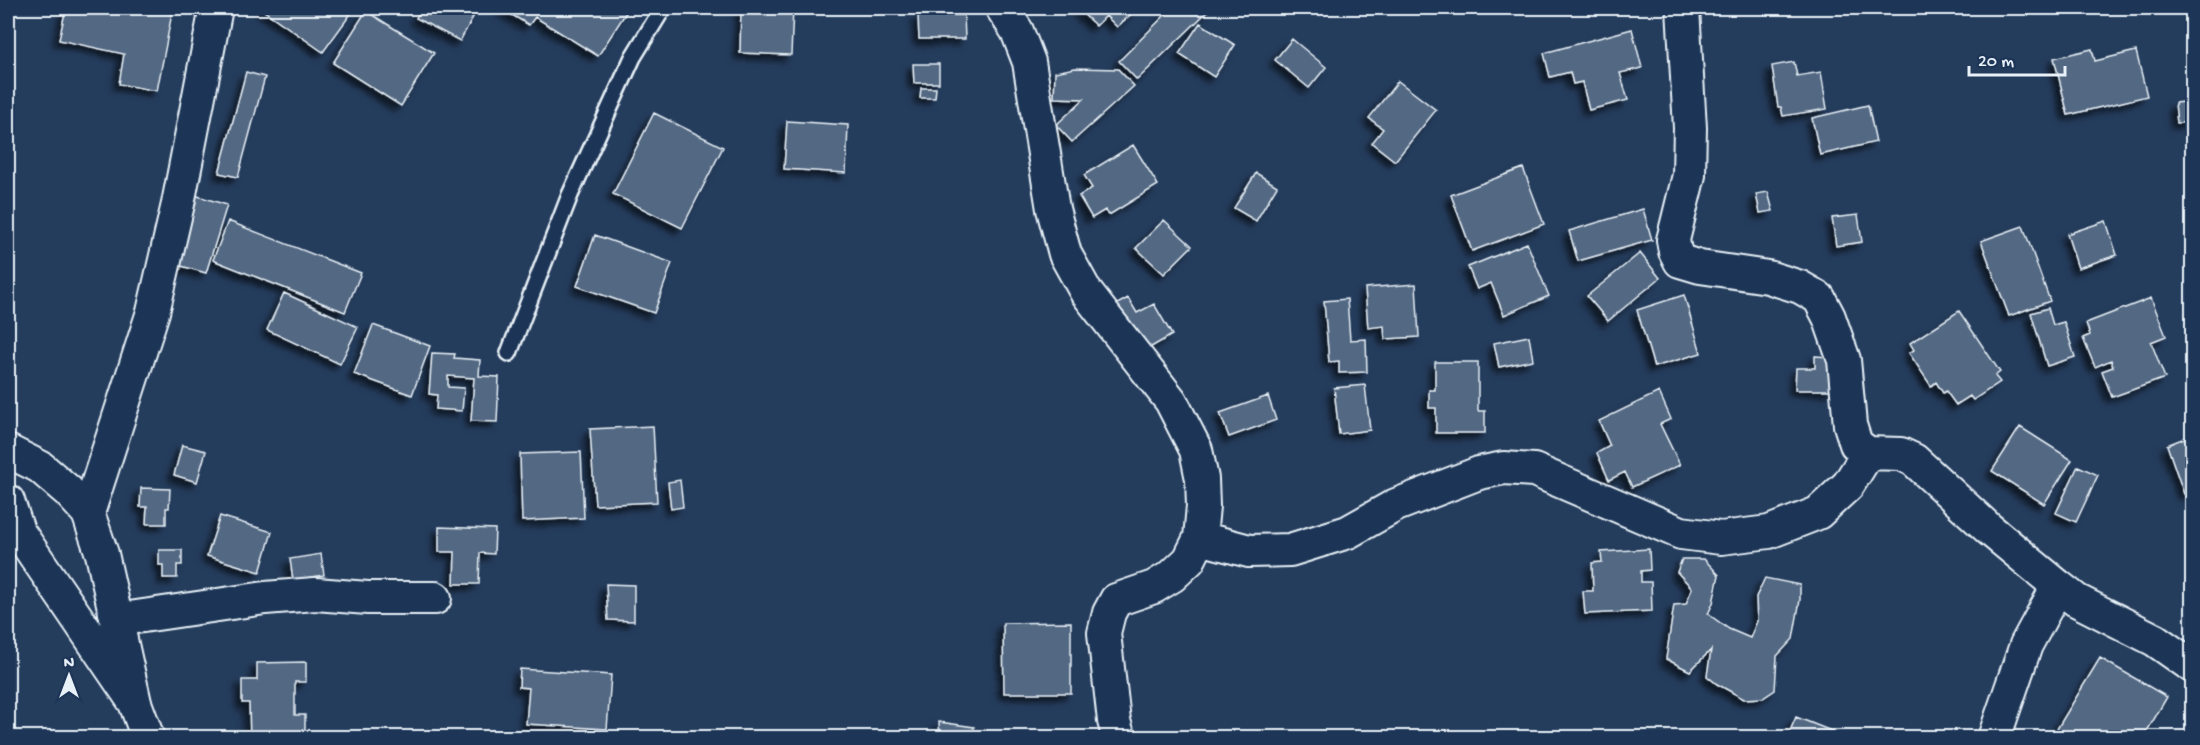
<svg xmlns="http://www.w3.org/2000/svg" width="2200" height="745" viewBox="0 0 2200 745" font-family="'Gochi Hand',sans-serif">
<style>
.building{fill:#536782;stroke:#e8f1f8;stroke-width:1.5;filter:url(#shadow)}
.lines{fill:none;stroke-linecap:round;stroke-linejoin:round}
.lane-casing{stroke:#e8f1f8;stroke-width:20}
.street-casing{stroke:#e8f1f8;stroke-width:36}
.lane{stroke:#1d3557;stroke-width:15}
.street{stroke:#1d3557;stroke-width:32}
</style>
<defs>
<filter id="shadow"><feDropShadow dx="-5.5" dy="5.5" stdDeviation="3" flood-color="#0009"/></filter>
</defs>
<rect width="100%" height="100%" fill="#253d5d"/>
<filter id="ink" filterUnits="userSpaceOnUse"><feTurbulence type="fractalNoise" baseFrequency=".0167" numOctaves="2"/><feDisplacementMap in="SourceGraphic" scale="12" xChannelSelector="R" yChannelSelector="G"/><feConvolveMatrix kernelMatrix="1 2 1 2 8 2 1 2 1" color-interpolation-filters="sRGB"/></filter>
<g filter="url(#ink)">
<path class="building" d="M 66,8 L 173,8 L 157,91 L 119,84 L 124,54 L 59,40 Z
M 260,8 L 355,8 L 323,52 Z
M 421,8 L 478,8 L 460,41 L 416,18 Z
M 500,8 L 629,8 L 598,56 L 535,17 L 529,25 Z
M 741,8 L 793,8 L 791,55 L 740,53 Z
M 1077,8 L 1138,8 L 1117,27 L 1106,16 L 1096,26 Z
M 1172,8 L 1211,8 L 1137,80 L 1119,61 Z
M 366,11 L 434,53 L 401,106 L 333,63 Z
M 918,15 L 964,15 L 965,39 L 919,39 Z
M 1200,23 L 1235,45 L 1214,77 L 1179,54 Z
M 1632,29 L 1642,68 L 1620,73 L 1628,100 L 1589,110 L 1582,82 L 1573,84 L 1570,72 L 1550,77 L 1544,53 Z
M 1292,39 L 1326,67 L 1309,88 L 1275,60 Z
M 2092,49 L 2095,61 L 2136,51 L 2147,96 L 2068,115 L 2054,58 Z
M 1794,62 L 1797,76 L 1821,72 L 1827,109 L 1783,116 L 1781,107 L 1778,107 L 1772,66 Z
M 913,64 L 939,64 L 939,83 L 914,83 Z
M 1075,68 L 1118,69 L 1134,86 L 1072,142 L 1056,125 L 1084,99 L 1054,98 L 1055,72 Z
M 246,72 L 265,77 L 238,177 L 219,173 Z
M 1398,81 L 1436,110 L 1395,161 L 1372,143 L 1383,129 L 1369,118 Z
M 921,88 L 936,88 L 935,98 L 920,98 Z
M 2192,101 L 2192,122 L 2177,123 L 2175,103 Z
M 1868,105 L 1876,142 L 1820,155 L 1812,118 Z
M 654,113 L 723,147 L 682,228 L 613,194 Z
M 787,121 L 848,125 L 846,173 L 784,169 Z
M 1133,145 L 1158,185 L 1109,215 L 1105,210 L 1092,218 L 1079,196 L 1092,188 L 1084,175 Z
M 1523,168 L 1544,224 L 1472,251 L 1451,195 Z
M 1256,173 L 1277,186 L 1256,221 L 1234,208 Z
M 1768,192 L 1773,211 L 1760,213 L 1756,194 Z
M 188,193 L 227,205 L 206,273 L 167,262 Z
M 1643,209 L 1652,240 L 1578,261 L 1569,231 Z
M 1858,215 L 1862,242 L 1836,246 L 1832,218 Z
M 1164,220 L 1192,246 L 1164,274 L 1136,248 Z
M 228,221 L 361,273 L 345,312 L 213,260 Z
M 2106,221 L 2117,255 L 2078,268 L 2067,234 Z
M 2023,226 L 2050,301 L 2009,316 L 1981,241 Z
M 595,235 L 672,263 L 654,313 L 577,286 Z
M 1527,243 L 1549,296 L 1504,315 L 1491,283 L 1477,289 L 1468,267 Z
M 1640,253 L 1660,278 L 1608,321 L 1587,296 Z
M 1416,284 L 1419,337 L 1385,339 L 1384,326 L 1368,328 L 1365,288 Z
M 284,293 L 358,327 L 340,364 L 267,330 Z
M 1684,295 L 1701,353 L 1654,367 L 1637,310 Z
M 1128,298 L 1137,313 L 1154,304 L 1172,335 L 1146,350 L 1112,307 Z
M 2151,298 L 2166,336 L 2151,342 L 2165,378 L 2112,397 L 2102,371 L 2113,367 L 2111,360 L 2095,367 L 2083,338 L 2090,335 L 2086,323 Z
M 1347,299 L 1350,340 L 1366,339 L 1367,372 L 1339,373 L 1339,361 L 1329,362 L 1324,301 Z
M 2048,308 L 2053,325 L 2064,322 L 2075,357 L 2047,366 L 2031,313 Z
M 1959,311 L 2000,372 L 1995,376 L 2000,382 L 1973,400 L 1970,396 L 1956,405 L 1946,391 L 1943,393 L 1936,382 L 1931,386 L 1909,353 L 1914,350 L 1910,343 Z
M 373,325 L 430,346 L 412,395 L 354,374 Z
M 1529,336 L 1533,360 L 1499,367 L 1494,343 Z
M 432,353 L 455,354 L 454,358 L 480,360 L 479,376 L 499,377 L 497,422 L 471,421 L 474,378 L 448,376 L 448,387 L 464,388 L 462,411 L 436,409 L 437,395 L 429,394 Z
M 1815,356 L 1830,357 L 1834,390 L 1795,390 L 1796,368 L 1815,368 Z
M 1435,362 L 1478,362 L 1478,411 L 1485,411 L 1485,433 L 1436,433 L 1436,408 L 1429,408 L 1429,390 L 1435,390 Z
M 1365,385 L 1370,430 L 1339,434 L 1334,388 Z
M 1659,392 L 1671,419 L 1660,424 L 1680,465 L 1632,487 L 1625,472 L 1609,480 L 1597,453 L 1610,446 L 1599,421 Z
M 1268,396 L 1276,420 L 1229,437 L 1220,413 Z
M 653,426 L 657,502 L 595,505 L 590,429 Z
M 2020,427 L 2072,460 L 2044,504 L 1992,471 Z
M 2192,435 L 2192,491 L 2184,494 L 2167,445 Z
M 182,445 L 206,451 L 197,482 L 174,475 Z
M 581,452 L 584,518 L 522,521 L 520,454 Z
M 2078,466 L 2098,475 L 2076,522 L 2056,513 Z
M 680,480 L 683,507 L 671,509 L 668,482 Z
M 141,488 L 170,489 L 169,508 L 166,508 L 166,524 L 146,524 L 147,507 L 140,507 Z
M 220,516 L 272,532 L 260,572 L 207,556 Z
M 439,527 L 495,529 L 494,554 L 480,553 L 479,584 L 454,584 L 455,552 L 439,552 Z
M 1649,549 L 1650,570 L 1641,571 L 1641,582 L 1651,582 L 1652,611 L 1585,614 L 1583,591 L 1593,591 L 1592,563 L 1602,562 L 1601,552 Z
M 159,550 L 182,550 L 182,565 L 177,565 L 177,578 L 163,578 L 163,565 L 159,565 Z
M 321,554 L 324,575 L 293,580 L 290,559 Z
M 1682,559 L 1704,559 L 1719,575 L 1713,603 L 1708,614 L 1729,629 L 1750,638 L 1757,621 L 1756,597 L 1765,578 L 1800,585 L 1800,600 L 1793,639 L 1777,656 L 1775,690 L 1763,698 L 1744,699 L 1717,684 L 1707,676 L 1711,650 L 1690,671 L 1666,659 L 1674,605 L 1686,604 L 1692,588 L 1677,572 Z
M 606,584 L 634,585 L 634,621 L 608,620 Z
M 1071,622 L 1071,693 L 1004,693 L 1003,623 Z
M 2100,658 L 2167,697 L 2143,738 L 2072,738 L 2057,729 Z
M 306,662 L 306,682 L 295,682 L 295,715 L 305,715 L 305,738 L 250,738 L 249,703 L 242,703 L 242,680 L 257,680 L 257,663 Z
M 520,669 L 611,675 L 607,729 L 526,724 L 529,688 L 519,687 Z
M 1796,717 L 1849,738 L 1787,738 Z
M 939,722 L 974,727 L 973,738 L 940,738 Z"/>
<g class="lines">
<defs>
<path id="lane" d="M 509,353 L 570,195 L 633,57 L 663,8"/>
<path id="street" d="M 1002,8 L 1017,31 L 1029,62 L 1053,209 L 1065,254 L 1086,292 L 1171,401 L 1196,450 L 1202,479 L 1203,506 L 1200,538 L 1189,560 L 1172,576 L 1154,587 L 1116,600 L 1109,613 L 1104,633 L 1114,721 L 1119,738
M 1683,8 L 1690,128 L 1689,175 L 1673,240 L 1675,251 L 1680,261 L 1700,267 L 1768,277 L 1800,287 L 1819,298 L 1829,317 L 1844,360 L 1850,425 L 1856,444 L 1868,453 L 1901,454 L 1914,460 L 1989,529 L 2058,586 L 2076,600 L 2155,640 L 2192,666
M 8,451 L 40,467 L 68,491 L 88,513 L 102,554 L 135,703
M 8,501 L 18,531 L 135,703 L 148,738
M 88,513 L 153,312 L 178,204 L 216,8
M 1200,538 L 1249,551 L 1290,550 L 1348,532 L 1396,505 L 1479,473 L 1504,468 L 1534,470 L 1681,533 L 1721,538 L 1769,532 L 1818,513 L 1848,485 L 1868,453
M 116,620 L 265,598 L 315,594 L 368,598 L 435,598
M 1994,738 L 2026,645 L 2058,586"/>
</defs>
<use href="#lane" class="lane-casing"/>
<use href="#street" class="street-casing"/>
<use href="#lane" class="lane"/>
<use href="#street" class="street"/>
</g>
</g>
<rect width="2200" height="745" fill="none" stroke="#1d3557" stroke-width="30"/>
<rect x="15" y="15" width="2170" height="715" fill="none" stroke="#e8f1f8" stroke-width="2" filter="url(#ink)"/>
<g transform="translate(69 676)" stroke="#1d3557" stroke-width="4.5" paint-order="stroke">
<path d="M0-4.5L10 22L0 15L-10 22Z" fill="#e8f1f8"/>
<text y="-9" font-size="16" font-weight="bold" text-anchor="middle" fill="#e8f1f8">N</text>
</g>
<path d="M1969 66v9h96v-9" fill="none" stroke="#e8f1f8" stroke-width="3"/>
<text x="1978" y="66" font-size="18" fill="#e8f1f8" stroke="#1d3557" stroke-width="4.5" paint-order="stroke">20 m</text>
</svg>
